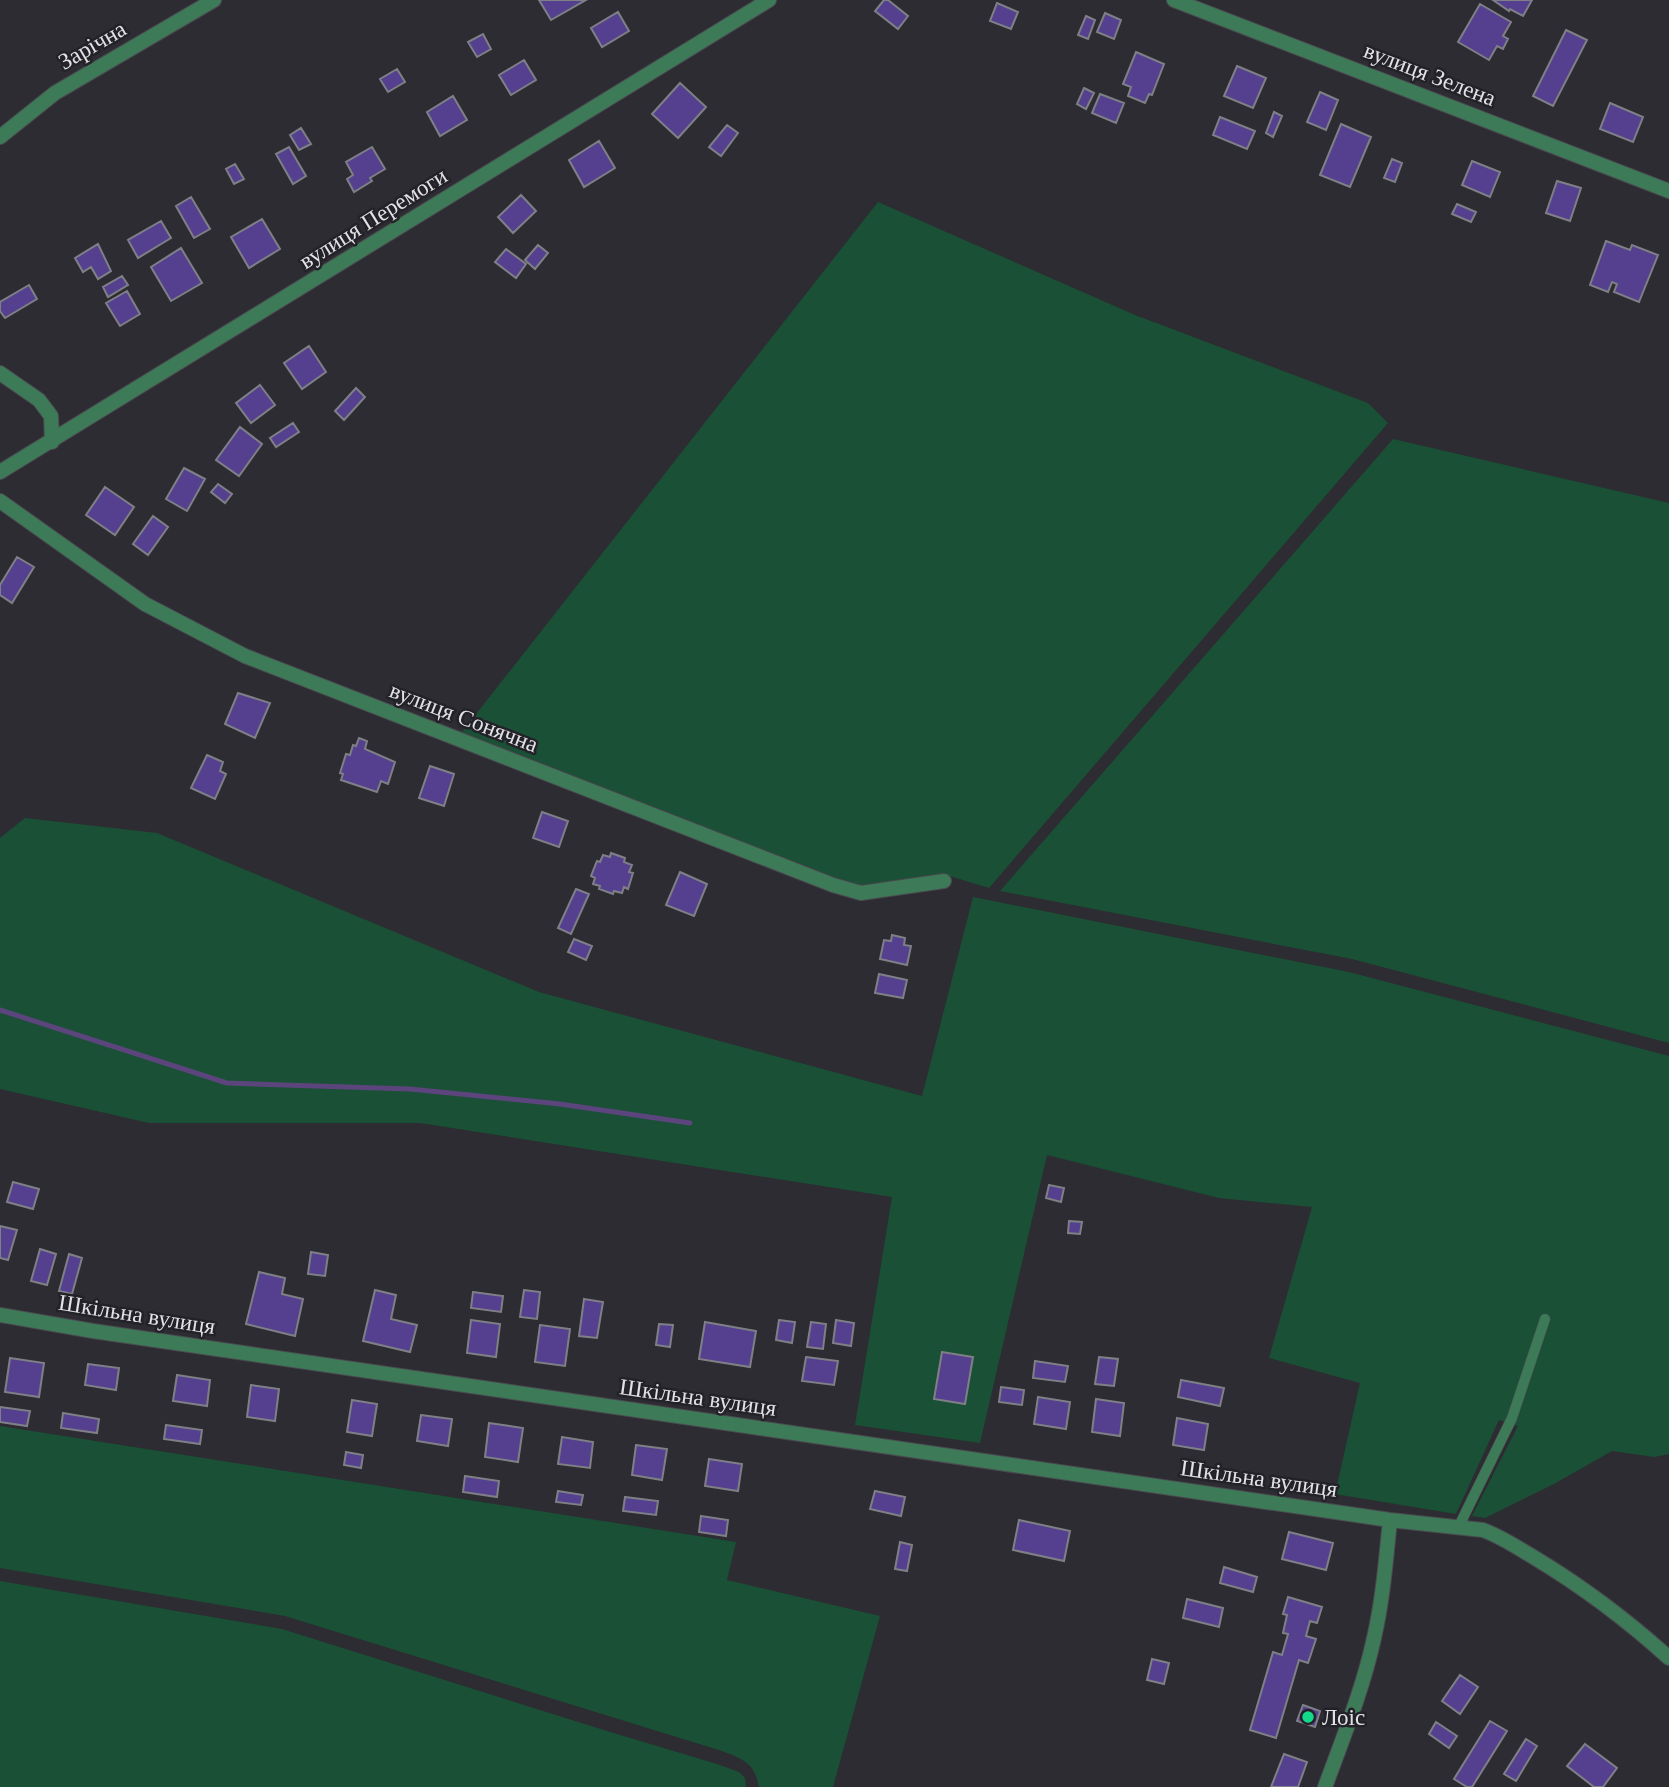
<svg xmlns="http://www.w3.org/2000/svg" width="1669" height="1787" viewBox="0 0 1669 1787" font-family="Georgia,serif">
<style>
.green{fill:#1a5035}
.lines{fill:none;stroke-linecap:round;stroke-linejoin:round}
.stream{stroke:#5c457d;stroke-width:5}
.building{fill:#54408e;stroke:#7f7f86;stroke-width:2}
.lane-casing{stroke:#4a494f;stroke-width:11}
.street-casing{stroke:#4a494f;stroke-width:16}
.lane{stroke:#3d7a58;stroke-width:10}
.street{stroke:#3d7a58;stroke-width:14}
.poi-dot{fill:#13d98a;stroke:#232228;stroke-width:2.5}
.labels{text-anchor:middle;stroke-width:5;stroke-linejoin:round;paint-order:stroke}
.street-label{font-size:23px;fill:#e2e1e5;stroke:#232228}
.poi-label{font-size:23px;fill:#e2e1e5;stroke:#232228;text-anchor:start}
</style>
<rect width="100%" height="100%" fill="#2d2c32"/>
<path class="green" d="M 878,202 L 1135,315 L 1368,403 L 1388,423 L 989,888 L 943,874 L 861,885 L 836,878 L 462,732 Z
M 1393,439 L 1669,503 L 1669,1043 L 1352,959 L 1000,891 Z
M 25,818 L 157,833 L 539,992 L 922,1096 L 973,897 L 1349,972 L 1669,1056 L 1669,1454 L 1654,1457 L 1612,1451 L 1554,1484 L 1485,1518 L 1472,1516 L 1518,1426 L 1499,1420 L 1456,1514 L 1335,1494 L 1360,1383 L 1269,1358 L 1312,1207 L 1219,1198 L 1047,1155 L 980,1443 L 855,1425 L 892,1197 L 420,1123 L 149,1123 L 0,1089 L 0,838 Z
M 0,1426 L 736,1542 L 727,1580 L 880,1616 L 833,1787 L 759,1787 C 754,1762 744,1760 722,1751 L 285,1616 L 0,1568 Z
M 0,1581 L 282,1629 L 607,1731 L 717,1764 L 739,1772 L 745,1778 L 746,1787 L 0,1787 Z"/>
<g class="lines">
<path class="stream" d="M 0,1010 L 227,1083 L 410,1089 L 560,1104 L 690,1123"/>
</g>
<path class="building" d="M 539,0 L 586,0 L 551,20 Z
M 884,0 L 888,0 L 908,16 L 898,29 L 875,11 Z
M 1493,0 L 1532,0 L 1523,16 L 1510,9 L 1509,11 Z
M 997,3 L 1018,12 L 1011,29 L 990,21 Z
M 1480,4 L 1511,22 L 1503,36 L 1508,39 L 1503,49 L 1497,46 L 1489,60 L 1458,42 Z
M 618,12 L 629,31 L 602,47 L 591,28 Z
M 1105,13 L 1121,20 L 1114,39 L 1097,32 Z
M 1086,16 L 1095,20 L 1088,39 L 1078,35 Z
M 1566,30 L 1587,40 L 1553,106 L 1533,96 Z
M 483,34 L 491,49 L 477,57 L 468,42 Z
M 1136,52 L 1164,64 L 1152,95 L 1149,94 L 1145,103 L 1128,96 L 1131,87 L 1123,84 Z
M 524,60 L 536,80 L 511,95 L 499,75 Z
M 1237,66 L 1266,78 L 1253,108 L 1224,96 Z
M 397,69 L 405,82 L 388,92 L 380,79 Z
M 680,83 L 706,107 L 678,138 L 652,114 Z
M 1084,88 L 1094,93 L 1086,109 L 1077,104 Z
M 1320,92 L 1338,100 L 1326,130 L 1307,122 Z
M 1100,94 L 1124,103 L 1116,123 L 1092,113 Z
M 453,96 L 467,120 L 440,136 L 427,112 Z
M 1610,103 L 1643,117 L 1633,142 L 1600,129 Z
M 1274,112 L 1282,116 L 1273,137 L 1266,133 Z
M 1220,117 L 1255,131 L 1247,149 L 1213,135 Z
M 1341,124 L 1371,137 L 1350,187 L 1320,175 Z
M 727,125 L 738,133 L 721,156 L 709,147 Z
M 301,128 L 311,144 L 299,150 L 290,135 Z
M 599,141 L 615,168 L 584,187 L 569,160 Z
M 289,147 L 306,176 L 293,184 L 276,154 Z
M 372,147 L 385,169 L 370,178 L 372,181 L 354,192 L 347,179 L 353,175 L 346,162 Z
M 1392,159 L 1402,163 L 1395,182 L 1384,178 Z
M 1472,161 L 1500,172 L 1490,197 L 1462,185 Z
M 235,164 L 244,179 L 234,184 L 226,169 Z
M 1557,181 L 1581,188 L 1570,221 L 1546,213 Z
M 521,195 L 536,211 L 513,233 L 498,217 Z
M 191,197 L 210,229 L 194,238 L 176,206 Z
M 1457,204 L 1476,212 L 1471,222 L 1452,214 Z
M 262,219 L 280,249 L 249,268 L 231,237 Z
M 161,221 L 171,238 L 138,258 L 128,240 Z
M 1606,241 L 1630,250 L 1632,245 L 1658,255 L 1639,302 L 1614,292 L 1617,284 L 1612,282 L 1608,292 L 1590,285 Z
M 98,244 L 111,271 L 98,279 L 91,267 L 83,272 L 75,258 Z
M 538,245 L 548,253 L 535,269 L 525,260 Z
M 181,248 L 202,283 L 171,301 L 151,267 Z
M 506,249 L 526,264 L 516,278 L 495,262 Z
M 122,276 L 128,285 L 108,297 L 103,287 Z
M 29,285 L 37,299 L 5,318 L 0,311 L 0,302 Z
M 127,291 L 140,314 L 120,326 L 106,303 Z
M 309,346 L 326,372 L 302,389 L 284,363 Z
M 260,385 L 275,405 L 251,423 L 236,403 Z
M 356,388 L 365,397 L 344,420 L 335,411 Z
M 293,423 L 299,432 L 276,447 L 270,438 Z
M 240,427 L 262,444 L 239,476 L 216,460 Z
M 184,468 L 205,479 L 187,511 L 166,499 Z
M 218,484 L 232,494 L 225,503 L 211,492 Z
M 105,487 L 134,507 L 115,535 L 86,515 Z
M 153,516 L 168,527 L 148,555 L 133,544 Z
M 17,557 L 34,567 L 12,603 L 0,595 L 0,585 Z
M 238,693 L 270,703 L 255,738 L 225,724 Z
M 359,738 L 367,741 L 365,749 L 395,762 L 388,784 L 381,781 L 377,792 L 341,780 L 343,774 L 340,773 L 346,754 L 350,755 L 353,745 L 356,746 Z
M 207,755 L 223,762 L 220,771 L 226,774 L 215,799 L 191,788 Z
M 430,766 L 454,774 L 444,806 L 419,798 Z
M 542,812 L 568,821 L 559,847 L 533,838 Z
M 611,853 L 625,858 L 624,862 L 632,865 L 629,872 L 633,873 L 628,889 L 624,887 L 622,893 L 614,891 L 613,894 L 599,889 L 600,886 L 593,884 L 595,878 L 591,876 L 597,861 L 600,862 L 603,855 L 610,857 Z
M 680,872 L 707,884 L 694,916 L 666,905 Z
M 576,889 L 589,894 L 571,934 L 558,928 Z
M 892,935 L 905,938 L 904,945 L 911,946 L 907,965 L 880,959 L 884,940 L 891,941 Z
M 574,939 L 592,946 L 586,960 L 568,952 Z
M 879,974 L 907,980 L 903,998 L 875,993 Z
M 13,1182 L 39,1189 L 33,1209 L 7,1202 Z
M 1049,1185 L 1064,1188 L 1061,1202 L 1046,1198 Z
M 1069,1221 L 1082,1222 L 1080,1234 L 1068,1233 Z
M 0,1226 L 17,1230 L 8,1260 L 0,1258 Z
M 40,1249 L 56,1254 L 47,1285 L 31,1281 Z
M 311,1252 L 328,1255 L 325,1276 L 308,1274 Z
M 69,1254 L 82,1258 L 72,1294 L 59,1291 Z
M 259,1272 L 285,1278 L 282,1294 L 303,1299 L 295,1336 L 246,1324 Z
M 375,1290 L 396,1295 L 391,1319 L 417,1325 L 410,1352 L 363,1341 Z
M 524,1290 L 540,1292 L 537,1319 L 520,1317 Z
M 473,1292 L 503,1296 L 501,1312 L 471,1308 Z
M 584,1299 L 603,1302 L 597,1338 L 579,1336 Z
M 471,1320 L 500,1324 L 496,1357 L 467,1353 Z
M 779,1320 L 795,1322 L 792,1343 L 776,1340 Z
M 836,1320 L 854,1323 L 851,1346 L 833,1343 Z
M 705,1322 L 756,1331 L 750,1367 L 699,1359 Z
M 811,1322 L 826,1324 L 823,1349 L 807,1347 Z
M 659,1324 L 673,1325 L 670,1347 L 656,1345 Z
M 540,1325 L 570,1329 L 565,1366 L 535,1362 Z
M 942,1352 L 973,1357 L 965,1404 L 934,1399 Z
M 806,1357 L 838,1361 L 834,1385 L 802,1381 Z
M 1099,1357 L 1118,1359 L 1114,1386 L 1095,1384 Z
M 10,1358 L 44,1363 L 39,1397 L 5,1392 Z
M 1035,1361 L 1068,1366 L 1065,1382 L 1033,1378 Z
M 88,1364 L 119,1368 L 116,1390 L 85,1385 Z
M 177,1375 L 210,1380 L 207,1406 L 173,1401 Z
M 1181,1380 L 1224,1388 L 1220,1406 L 1178,1397 Z
M 251,1385 L 279,1389 L 275,1421 L 247,1417 Z
M 1001,1387 L 1024,1390 L 1022,1405 L 999,1402 Z
M 1038,1397 L 1070,1402 L 1066,1429 L 1034,1424 Z
M 1096,1399 L 1124,1403 L 1120,1436 L 1092,1432 Z
M 352,1400 L 377,1404 L 372,1436 L 347,1432 Z
M 0,1407 L 30,1411 L 27,1426 L 0,1422 Z
M 63,1413 L 99,1419 L 97,1433 L 61,1428 Z
M 421,1415 L 452,1419 L 448,1446 L 417,1441 Z
M 1177,1418 L 1208,1424 L 1204,1450 L 1173,1445 Z
M 489,1423 L 523,1428 L 518,1462 L 485,1457 Z
M 166,1425 L 202,1430 L 200,1444 L 164,1439 Z
M 562,1437 L 593,1442 L 590,1468 L 558,1464 Z
M 636,1445 L 667,1449 L 662,1480 L 632,1475 Z
M 346,1452 L 363,1455 L 361,1468 L 344,1465 Z
M 709,1459 L 742,1464 L 738,1491 L 705,1486 Z
M 465,1476 L 499,1481 L 497,1497 L 463,1492 Z
M 558,1491 L 583,1495 L 581,1505 L 556,1502 Z
M 875,1491 L 905,1497 L 901,1516 L 870,1509 Z
M 625,1497 L 658,1501 L 656,1515 L 623,1511 Z
M 701,1516 L 728,1520 L 726,1536 L 699,1532 Z
M 1019,1520 L 1070,1531 L 1064,1561 L 1013,1550 Z
M 1289,1532 L 1333,1543 L 1326,1570 L 1282,1559 Z
M 900,1542 L 912,1545 L 907,1571 L 895,1569 Z
M 1224,1567 L 1257,1577 L 1253,1592 L 1220,1583 Z
M 1288,1597 L 1322,1607 L 1317,1623 L 1310,1621 L 1306,1636 L 1316,1639 L 1308,1663 L 1299,1660 L 1276,1738 L 1250,1730 L 1273,1652 L 1282,1655 L 1288,1634 L 1283,1633 L 1287,1615 L 1283,1614 Z
M 1187,1599 L 1223,1608 L 1219,1627 L 1183,1618 Z
M 1152,1659 L 1169,1663 L 1164,1684 L 1147,1680 Z
M 1460,1675 L 1478,1687 L 1460,1714 L 1442,1701 Z
M 1303,1705 L 1320,1711 L 1315,1727 L 1297,1721 Z
M 1490,1721 L 1507,1731 L 1472,1787 L 1467,1787 L 1454,1779 Z
M 1436,1722 L 1457,1736 L 1449,1748 L 1429,1734 Z
M 1526,1739 L 1537,1746 L 1516,1781 L 1504,1774 Z
M 1585,1744 L 1617,1768 L 1603,1787 L 1594,1787 L 1567,1766 Z
M 1284,1754 L 1307,1762 L 1298,1787 L 1271,1787 Z"/>
<g class="lines">
<defs>
<path id="lane" d="M 1458,1528 L 1512,1418 L 1545,1319"/>
<path id="street" d="M 1174,0 L 1669,191
M 0,137 L 55,93 L 214,0
M 0,373 L 39,400 L 51,416 L 52,442
M 0,472 L 769,0
M 0,501 L 145,604 L 245,656 L 833,885 L 861,893 L 944,881
M 0,1315 L 93,1331 L 1390,1520 L 1483,1530 C 1502,1537 1518,1548 1535,1558 C 1583,1587 1627,1620 1669,1658
M 1325,1787 C 1343,1738 1363,1689 1374,1638 C 1383,1599 1386,1559 1390,1520"/>
</defs>
<use href="#lane" class="lane-casing"/>
<use href="#street" class="street-casing"/>
<use href="#lane" class="lane"/>
<use href="#street" class="street"/>
</g>
<circle class="poi-dot" cx="1308" cy="1717" r="7"/>
<g class="labels">
<g class="street-label">
<text transform="translate(92 45) rotate(-30)" y="8">Зарічна</text>
<text transform="translate(1430 74) rotate(21)" y="8">вулиця Зелена</text>
<text transform="translate(373 218) rotate(-32)" y="8">вулиця Перемоги</text>
<text transform="translate(464 717) rotate(21)" y="8">вулиця Сонячна</text>
<text transform="translate(137 1314) rotate(9)" y="8">Шкільна вулиця</text>
<text transform="translate(698 1397) rotate(8)" y="8">Шкільна вулиця</text>
<text transform="translate(1259 1478) rotate(8)" y="8">Шкільна вулиця</text>
</g>
<g class="poi-label">
<text x="1322" y="1725">Лоіс</text>
</g>
</g>
</svg>
